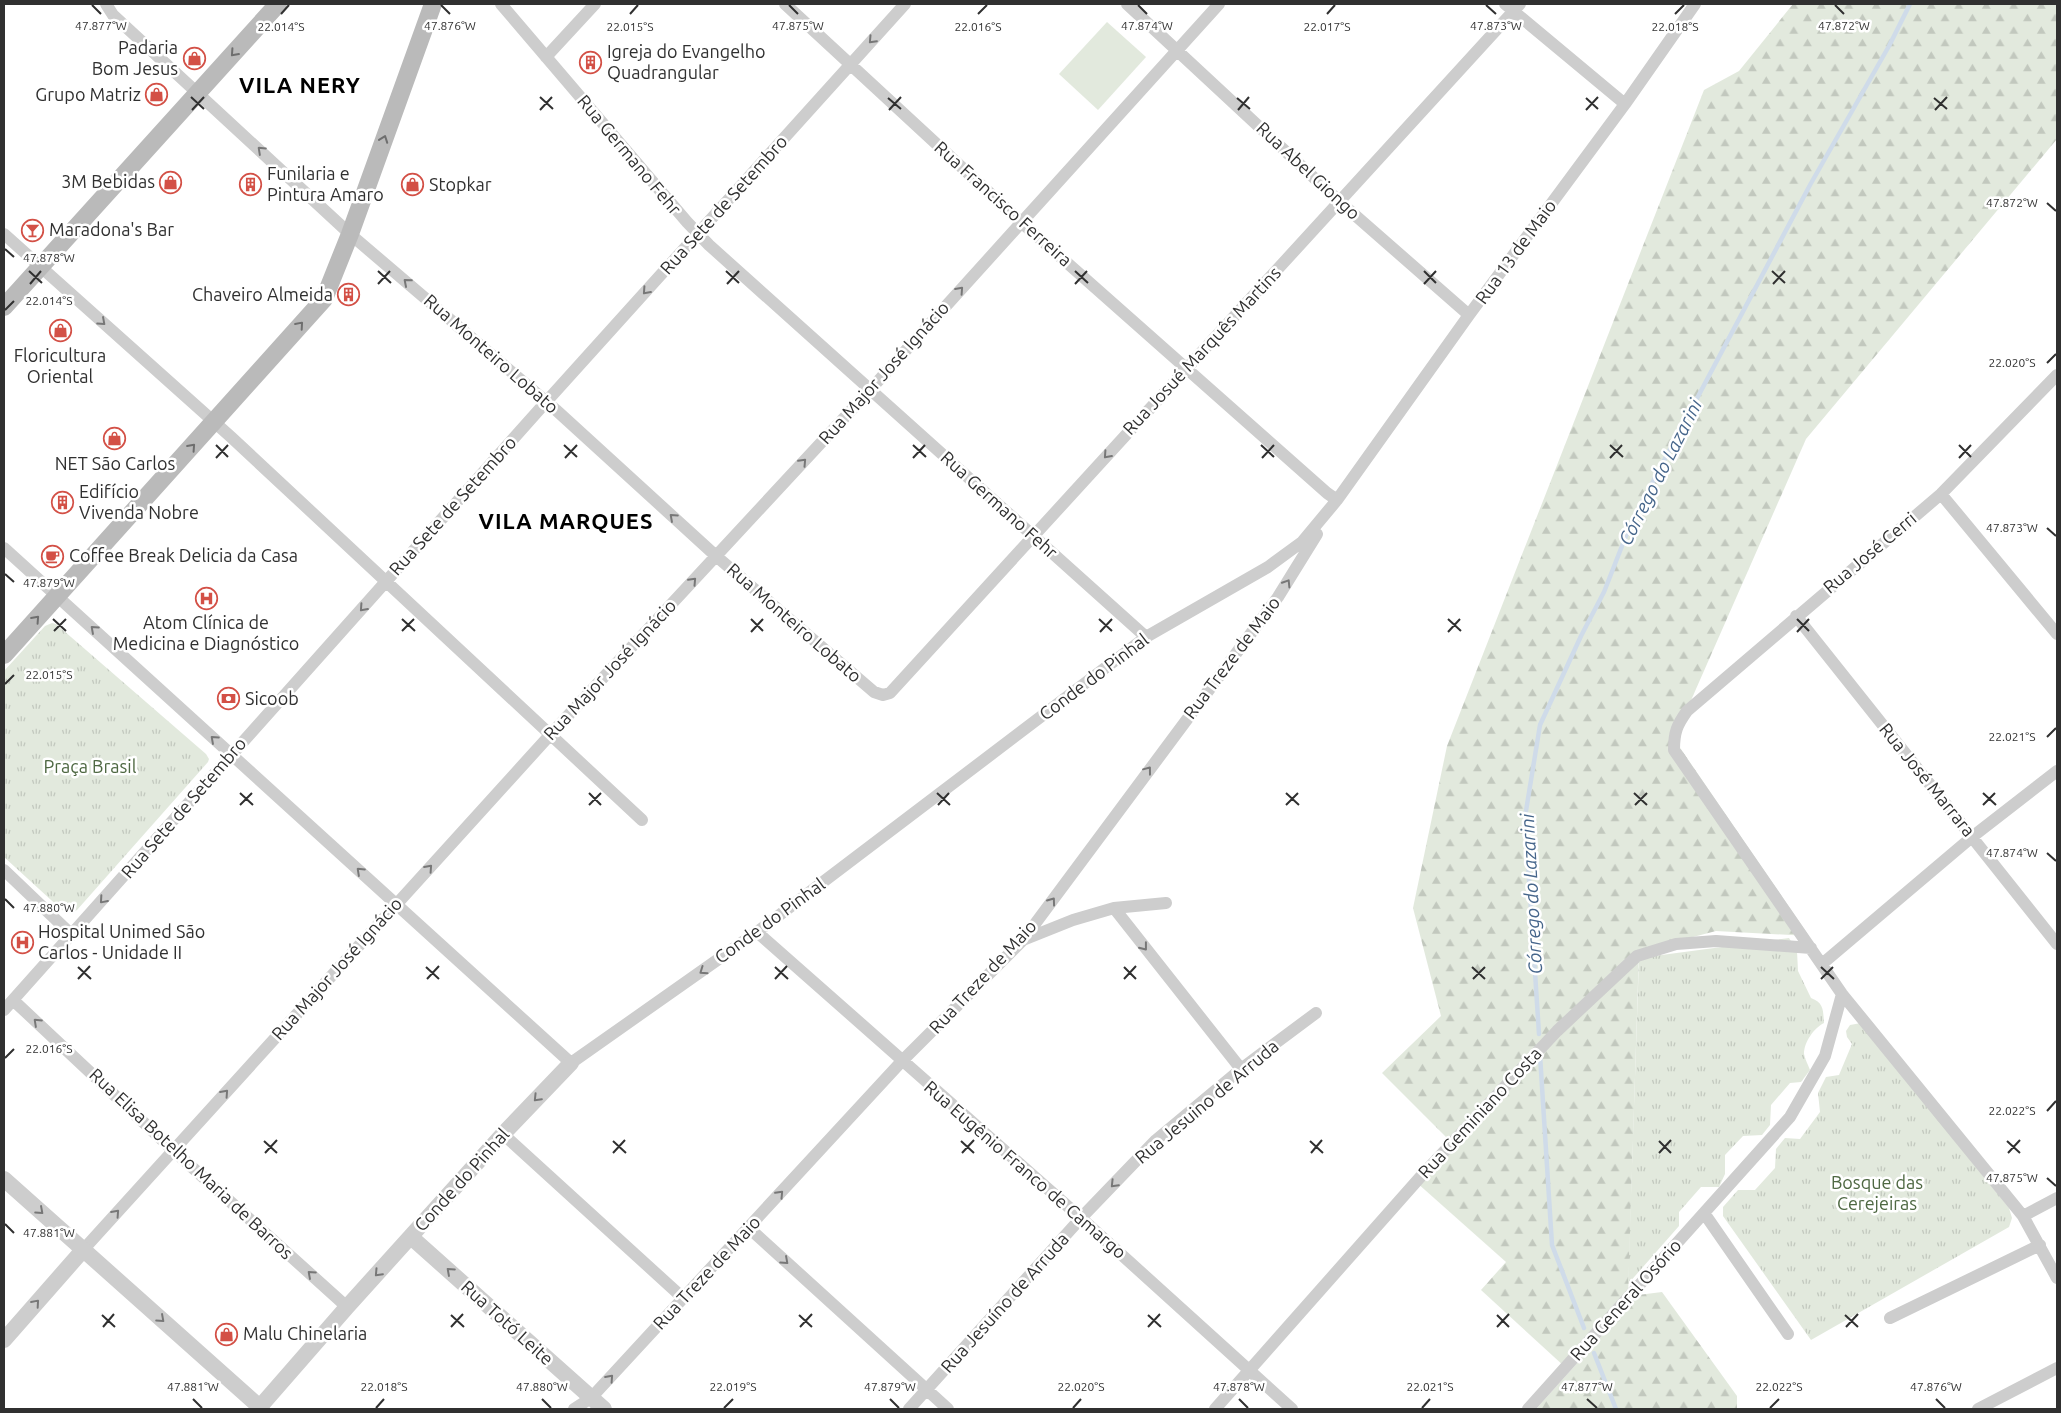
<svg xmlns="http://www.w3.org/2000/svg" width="2061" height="1413" viewBox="0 0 2061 1413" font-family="Ubuntu,sans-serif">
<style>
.forest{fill:url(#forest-firs)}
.park{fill:url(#park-tufts)}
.pitch{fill:#e2e9dd}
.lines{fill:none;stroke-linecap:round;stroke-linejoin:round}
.stream{stroke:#cfdbe9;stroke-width:4.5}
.minor{stroke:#cdcdcd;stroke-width:12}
.tertiary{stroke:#cdcdcd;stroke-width:16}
.secondary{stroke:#bababa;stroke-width:18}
.oneway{stroke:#777}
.oneway2{stroke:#6e6e6e}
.ticks{fill:none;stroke:#303030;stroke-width:2}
.labels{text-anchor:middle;stroke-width:5;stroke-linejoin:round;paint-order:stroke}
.poi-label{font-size:18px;fill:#303030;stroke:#fff;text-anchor:start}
.street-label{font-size:18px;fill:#303030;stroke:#fff}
.park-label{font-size:18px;fill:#4e6842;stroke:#fff}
.water-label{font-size:19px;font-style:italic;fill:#46668b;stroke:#fff}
.district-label{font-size:22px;font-weight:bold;letter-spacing:1px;fill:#000;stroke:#fff}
.ticks-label{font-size:12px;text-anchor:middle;fill:#303030;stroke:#fff;stroke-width:5;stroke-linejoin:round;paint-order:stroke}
</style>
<defs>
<pattern id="forest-firs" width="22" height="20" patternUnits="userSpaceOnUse" patternTransform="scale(1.25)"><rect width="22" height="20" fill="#e2e9dd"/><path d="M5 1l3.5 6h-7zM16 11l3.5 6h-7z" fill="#c2c8be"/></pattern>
<pattern id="park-tufts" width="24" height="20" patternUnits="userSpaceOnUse" patternTransform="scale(1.25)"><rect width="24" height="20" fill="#e2e9dd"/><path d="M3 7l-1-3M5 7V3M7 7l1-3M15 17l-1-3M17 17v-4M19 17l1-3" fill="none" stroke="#c2c8be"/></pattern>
</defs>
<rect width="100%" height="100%" fill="#fff"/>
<path class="forest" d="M 1793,4 L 2057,4 L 2057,139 L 1806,439 L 1674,739 L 1809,936 L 1716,931 L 1639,951 L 1628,1298 L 1565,1367 L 1481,1290 L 1506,1262 L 1416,1182 L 1452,1143 L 1382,1073 L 1441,1016 L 1413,908 L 1447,746 L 1704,90 L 1739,71 Z
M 1662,1292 L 1737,1396 L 1737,1409 L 1536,1409 L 1638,1295 Z"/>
<path class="park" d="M 52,623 L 56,624 L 206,754 L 209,759 L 208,762 L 77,910 L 71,913 L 62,910 L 4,857 L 4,671 L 45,626 Z
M 1789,938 L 1797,951 L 1798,971 L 1811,998 C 1824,1003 1823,1010 1824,1023 C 1814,1028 1804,1042 1804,1054 C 1805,1059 1808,1065 1810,1070 L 1801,1082 L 1790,1083 L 1771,1105 L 1770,1125 L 1762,1135 L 1743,1136 L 1725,1155 L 1725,1174 L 1719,1187 L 1701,1187 L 1679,1212 L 1679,1226 L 1628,1284 L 1639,958 Z
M 1861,1023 L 2009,1208 L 2012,1218 L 2009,1227 L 1811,1340 L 1723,1216 L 1723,1207 L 1738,1190 L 1755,1190 L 1775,1168 L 1776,1149 L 1785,1138 L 1800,1139 L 1820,1112 L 1818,1093 L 1826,1077 L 1839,1075 L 1852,1044 L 1847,1037 L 1846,1031 L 1850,1025 Z"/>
<path class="pitch" d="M 1107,22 L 1146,57 L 1098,110 L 1059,74 Z"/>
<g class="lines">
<path class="stream" d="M 1539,1034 L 1525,817 L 1540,725 L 1581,636 L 1604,592 L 1631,523 L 1810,185 L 1889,46 L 1910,4
M 1540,1055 L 1552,1245 L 1584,1328
M 1594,1353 L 1616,1409"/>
<path class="minor" d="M 106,4 L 113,15 L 350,234 L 556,410 L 716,556 L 874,692 L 883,695 L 890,693 L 1520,4
M 501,4 L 687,222 L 709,245 L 1146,637
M 785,4 L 1021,222 L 1327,493 L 1337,500
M 1127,4 L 1340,202 L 1469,315
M 1505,4 L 1625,104
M 546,57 L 595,4
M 4,234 L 231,437 L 642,820
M 2057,375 L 1941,494 L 1687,711 C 1677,725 1674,732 1674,750 L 1842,994 L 2023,1216 L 2057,1278
M 1941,494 L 2057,634
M 4,548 L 571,1063 L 757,932 L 1146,637 L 1268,567 L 1302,542 L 1337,500 L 1469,315 L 1625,104 L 1695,4
M 1796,616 L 2057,944
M 4,870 L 72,935
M 1114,908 L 1241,1069
M 757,932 L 1081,1218 L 1292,1409
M 1023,940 L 1073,920 L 1114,908 L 1166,903
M 1822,964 L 1972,837 L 2057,771
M 13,1000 L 173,1150 L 347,1307
M 4,1010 L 546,402 L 905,4
M 503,1134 L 683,1298
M 1704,1213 L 1788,1334
M 2023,1216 L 2057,1198
M 749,1228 L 948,1409
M 83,1250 L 550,735 L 870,390 L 1219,4
M 1890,1318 L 2040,1245
M 574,1409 L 591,1398 L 902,1061 L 1023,940 L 1278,597 L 1317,534
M 909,1409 L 1081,1218 L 1156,1140 L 1241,1069 L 1316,1013
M 1215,1409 L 1423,1174 L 1557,1031 L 1637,956 L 1676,944 L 1716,941 L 1811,948
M 1528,1409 L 1790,1117 L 1825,1056 L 1842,994
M 1978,1409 L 2057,1368"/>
<path class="tertiary" d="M 4,1179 L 262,1409
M 411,1237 L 604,1409
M 4,1340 L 83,1250
M 258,1409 L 347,1307 L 503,1134 L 571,1063"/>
<path class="secondary" d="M 4,307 L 278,4
M 4,655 L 324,299 L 350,234 L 433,4"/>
</g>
<defs><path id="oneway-chevron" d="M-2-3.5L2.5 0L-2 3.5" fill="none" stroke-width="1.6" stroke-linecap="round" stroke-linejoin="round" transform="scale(1.25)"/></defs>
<g class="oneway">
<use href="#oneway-chevron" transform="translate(872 40) rotate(133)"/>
<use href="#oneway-chevron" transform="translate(261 150) rotate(-137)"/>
<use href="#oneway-chevron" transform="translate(407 282) rotate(-139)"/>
<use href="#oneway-chevron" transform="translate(960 290) rotate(-48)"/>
<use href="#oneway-chevron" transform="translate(646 291) rotate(132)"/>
<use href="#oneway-chevron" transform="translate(102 322) rotate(42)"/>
<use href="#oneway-chevron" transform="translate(1107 455) rotate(132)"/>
<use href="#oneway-chevron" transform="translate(803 462) rotate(-47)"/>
<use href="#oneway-chevron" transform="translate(673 517) rotate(-138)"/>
<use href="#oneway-chevron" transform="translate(693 581) rotate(-47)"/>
<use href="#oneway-chevron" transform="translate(1287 583) rotate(-58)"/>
<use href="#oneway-chevron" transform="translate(363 608) rotate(132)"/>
<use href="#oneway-chevron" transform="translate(94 629) rotate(-138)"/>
<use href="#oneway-chevron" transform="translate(214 739) rotate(-138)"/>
<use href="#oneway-chevron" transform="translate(1148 770) rotate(-53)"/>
<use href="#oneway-chevron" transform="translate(429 868) rotate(-48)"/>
<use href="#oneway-chevron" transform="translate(360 871) rotate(-137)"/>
<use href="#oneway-chevron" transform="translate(103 900) rotate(131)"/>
<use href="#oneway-chevron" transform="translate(1052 901) rotate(-54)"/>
<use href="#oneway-chevron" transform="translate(1144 947) rotate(52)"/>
<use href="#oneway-chevron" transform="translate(703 971) rotate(145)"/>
<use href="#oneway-chevron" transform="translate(37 1022) rotate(-137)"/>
<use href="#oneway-chevron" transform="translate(225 1093) rotate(-48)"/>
<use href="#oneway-chevron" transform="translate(537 1098) rotate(134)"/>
<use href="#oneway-chevron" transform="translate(1114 1184) rotate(134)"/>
<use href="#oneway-chevron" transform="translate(780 1194) rotate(-47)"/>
<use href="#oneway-chevron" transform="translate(40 1211) rotate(42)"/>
<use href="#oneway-chevron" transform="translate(116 1213) rotate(-48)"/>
<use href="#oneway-chevron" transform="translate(785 1261) rotate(42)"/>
<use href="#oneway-chevron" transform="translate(450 1271) rotate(-138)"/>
<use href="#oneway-chevron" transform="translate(378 1273) rotate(133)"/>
<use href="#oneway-chevron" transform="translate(311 1274) rotate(-138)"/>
<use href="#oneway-chevron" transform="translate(36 1303) rotate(-49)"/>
<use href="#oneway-chevron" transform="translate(161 1319) rotate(42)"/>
<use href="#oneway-chevron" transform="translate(610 1378) rotate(-48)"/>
</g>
<g class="oneway2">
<use href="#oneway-chevron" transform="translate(234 53) rotate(132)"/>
<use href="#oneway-chevron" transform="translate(384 139) rotate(-70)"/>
<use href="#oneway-chevron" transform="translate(300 325) rotate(-49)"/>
<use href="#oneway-chevron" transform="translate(192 447) rotate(-48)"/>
<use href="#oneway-chevron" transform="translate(36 619) rotate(-48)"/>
</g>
<path class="ticks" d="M 92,5 L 101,14M 441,5 L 450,14M 789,5 L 798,14M 1138,5 L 1147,14M 1486,5 L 1496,14M 1835,5 L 1844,14M 281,14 L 289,5M 630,14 L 638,5M 978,14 L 987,5M 1327,14 L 1335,5M 1675,14 L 1684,5M 191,97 L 204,109M 540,97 L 553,109M 888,98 L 901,109M 1237,98 L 1250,109M 1586,98 L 1598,109M 1934,98 L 1947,109M 192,110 L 204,97M 540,110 L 552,97M 889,110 L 901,97M 1238,110 L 1249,97M 1586,110 L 1598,97M 1935,110 L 1947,97M 2047,203 L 2056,211M 5,249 L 14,257M 29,271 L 42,283M 378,271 L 391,283M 726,271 L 739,283M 1075,271 L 1088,283M 1424,271 L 1436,283M 1772,271 L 1785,283M 30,284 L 41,271M 378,284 L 390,271M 727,284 L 739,271M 1075,284 L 1087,271M 1424,284 L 1436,271M 1773,284 L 1785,271M 5,310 L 14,301M 2047,363 L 2056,354M 216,445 L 228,457M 564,445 L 577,457M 913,445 L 926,457M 1261,445 L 1274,457M 1610,445 L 1623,457M 1959,445 L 1971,457M 216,458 L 228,445M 565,458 L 577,445M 913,458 L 925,445M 1262,458 L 1274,445M 1610,458 L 1622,445M 1959,458 L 1971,445M 2047,528 L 2056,536M 5,574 L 14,582M 53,619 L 66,631M 402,619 L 415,631M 751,619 L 763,631M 1099,619 L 1112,631M 1448,619 L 1461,631M 1797,619 L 1809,631M 54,631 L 66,619M 402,631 L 414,619M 751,632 L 763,619M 1100,632 L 1112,619M 1448,632 L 1460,619M 1797,632 L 1809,619M 5,684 L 14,675M 2047,737 L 2056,728M 240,793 L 253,805M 589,793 L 601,805M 937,793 L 950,805M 1286,793 L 1299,805M 1634,793 L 1647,805M 1983,793 L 1996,805M 240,805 L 252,793M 589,805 L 601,793M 938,805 L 949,793M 1286,805 L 1298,793M 1635,805 L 1647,793M 1983,805 L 1995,793M 2047,853 L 2056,861M 5,899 L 14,908M 78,967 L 91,979M 426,967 L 439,979M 775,967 L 788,979M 1124,967 L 1136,979M 1472,967 L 1485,979M 1821,967 L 1834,979M 78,979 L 90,966M 427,979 L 439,966M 775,979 L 787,966M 1124,979 L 1136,966M 1473,979 L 1485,967M 1821,979 L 1833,967M 5,1058 L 14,1049M 2047,1111 L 2056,1101M 264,1141 L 277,1153M 613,1141 L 626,1153M 961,1141 L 974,1153M 1310,1141 L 1323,1153M 1659,1141 L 1671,1153M 2007,1141 L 2020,1153M 265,1153 L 277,1140M 613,1153 L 625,1140M 962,1153 L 974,1140M 1311,1153 L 1322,1140M 1659,1153 L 1671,1140M 2008,1153 L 2020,1140M 2047,1178 L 2056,1186M 5,1224 L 14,1233M 102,1315 L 115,1327M 451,1315 L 464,1327M 799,1315 L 812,1327M 1148,1315 L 1161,1327M 1497,1315 L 1509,1327M 1845,1315 L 1858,1327M 103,1327 L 114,1314M 451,1327 L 463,1314M 800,1327 L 812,1314M 1148,1327 L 1160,1314M 1497,1327 L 1509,1314M 1846,1327 L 1858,1314M 193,1399 L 202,1408M 542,1399 L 551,1408M 890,1399 L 899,1408M 1239,1399 L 1248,1408M 1587,1399 L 1597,1408M 1936,1399 L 1945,1408M 376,1408 L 384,1399M 724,1408 L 733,1399M 1073,1408 L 1081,1399M 1422,1408 L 1430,1399M 1770,1408 L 1779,1399"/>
<defs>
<symbol id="shop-ring" viewBox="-11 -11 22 22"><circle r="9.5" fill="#fff" stroke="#d35046" stroke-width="1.5"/><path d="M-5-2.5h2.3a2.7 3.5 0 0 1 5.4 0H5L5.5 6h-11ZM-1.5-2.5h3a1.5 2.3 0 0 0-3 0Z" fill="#d35046"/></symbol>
<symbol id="building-ring" viewBox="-11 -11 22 22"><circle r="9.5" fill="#fff" stroke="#d35046" stroke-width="1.5"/><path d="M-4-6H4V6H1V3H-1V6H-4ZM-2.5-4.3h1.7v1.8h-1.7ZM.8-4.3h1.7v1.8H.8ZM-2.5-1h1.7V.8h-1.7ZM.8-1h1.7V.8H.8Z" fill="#d35046"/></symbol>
<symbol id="bar-ring" viewBox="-11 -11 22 22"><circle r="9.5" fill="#fff" stroke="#d35046" stroke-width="1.5"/><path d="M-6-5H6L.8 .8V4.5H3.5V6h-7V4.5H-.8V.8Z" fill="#d35046"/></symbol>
<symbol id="cafe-ring" viewBox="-11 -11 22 22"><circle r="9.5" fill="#fff" stroke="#d35046" stroke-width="1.5"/><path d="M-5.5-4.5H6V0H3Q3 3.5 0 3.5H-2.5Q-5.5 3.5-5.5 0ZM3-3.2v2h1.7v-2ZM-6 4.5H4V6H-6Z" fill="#d35046"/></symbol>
<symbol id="hospital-ring" viewBox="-11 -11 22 22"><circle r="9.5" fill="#fff" stroke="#d35046" stroke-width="1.5"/><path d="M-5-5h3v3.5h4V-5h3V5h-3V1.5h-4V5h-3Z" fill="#d35046"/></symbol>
<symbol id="bank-ring" viewBox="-11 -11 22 22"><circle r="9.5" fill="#fff" stroke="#d35046" stroke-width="1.5"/><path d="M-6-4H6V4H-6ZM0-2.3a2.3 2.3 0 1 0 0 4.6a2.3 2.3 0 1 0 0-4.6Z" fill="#d35046"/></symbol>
</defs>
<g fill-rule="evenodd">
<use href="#shop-ring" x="182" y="46" width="25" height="25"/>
<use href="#building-ring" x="578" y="50" width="25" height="25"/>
<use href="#shop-ring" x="144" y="82" width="25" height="25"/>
<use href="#shop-ring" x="158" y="170" width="25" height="25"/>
<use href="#building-ring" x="238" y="172" width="25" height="25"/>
<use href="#shop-ring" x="400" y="172" width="25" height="25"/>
<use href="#bar-ring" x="20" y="218" width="25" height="25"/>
<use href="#building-ring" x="336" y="282" width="25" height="25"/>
<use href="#shop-ring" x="48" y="318" width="25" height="25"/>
<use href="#shop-ring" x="102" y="426" width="25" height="25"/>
<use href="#building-ring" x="50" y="490" width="25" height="25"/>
<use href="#cafe-ring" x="40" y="544" width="25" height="25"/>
<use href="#hospital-ring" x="194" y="586" width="25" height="25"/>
<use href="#bank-ring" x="216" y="686" width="25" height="25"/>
<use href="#hospital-ring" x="10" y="930" width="25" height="25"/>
<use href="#shop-ring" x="214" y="1322" width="25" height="25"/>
</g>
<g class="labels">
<g class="poi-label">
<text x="178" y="54" text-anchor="end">Padaria<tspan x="178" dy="21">Bom Jesus</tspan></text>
<text x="607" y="58">Igreja do Evangelho<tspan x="607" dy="21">Quadrangular</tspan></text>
<text x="141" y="101" text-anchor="end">Grupo Matriz</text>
<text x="267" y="180">Funilaria e<tspan x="267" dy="21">Pintura Amaro</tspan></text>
<text x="155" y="188" text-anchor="end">3M Bebidas</text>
<text x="429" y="191">Stopkar</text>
<text x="49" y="236">Maradona's Bar</text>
<text x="333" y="301" text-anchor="end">Chaveiro Almeida</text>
<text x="60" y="362" text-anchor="middle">Floricultura<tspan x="60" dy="21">Oriental</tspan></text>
<text x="115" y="470" text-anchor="middle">NET São Carlos</text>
<text x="79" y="498">Edifício<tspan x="79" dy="21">Vivenda Nobre</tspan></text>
<text x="69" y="562">Coffee Break Delicia da Casa</text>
<text x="206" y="629" text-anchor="middle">Atom Clínica de<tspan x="206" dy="21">Medicina e Diagnóstico</tspan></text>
<text x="245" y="705">Sicoob</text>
<text x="38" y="938">Hospital Unimed São<tspan x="38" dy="21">Carlos - Unidade II</tspan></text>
<text x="243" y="1340">Malu Chinelaria</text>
</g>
<g class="street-label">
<text transform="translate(629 155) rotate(50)" y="6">Rua Germano Fehr</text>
<text transform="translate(1308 171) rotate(43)" y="6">Rua Abel Giongo</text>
<text transform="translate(1003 204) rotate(42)" y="6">Rua Francisco Ferreira</text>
<text transform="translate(724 205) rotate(-48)" y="6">Rua Sete de Setembro</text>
<text transform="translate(1516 252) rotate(-54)" y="6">Rua 13 de Maio</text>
<text transform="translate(1202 351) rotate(-47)" y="6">Rua Josué Marquês Martins</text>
<text transform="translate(491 354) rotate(41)" y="6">Rua Monteiro Lobato</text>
<text transform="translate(884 373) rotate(-48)" y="6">Rua Major José Ignácio</text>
<text transform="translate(999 505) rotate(42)" y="6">Rua Germano Fehr</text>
<text transform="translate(453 506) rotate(-48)" y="6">Rua Sete de Setembro</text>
<text transform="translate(1870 553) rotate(-40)" y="6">Rua José Cerri</text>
<text transform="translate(794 623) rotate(41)" y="6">Rua Monteiro Lobato</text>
<text transform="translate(1232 658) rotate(-53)" y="6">Rua Treze de Maio</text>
<text transform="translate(610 670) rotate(-47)" y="6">Rua Major José Ignácio</text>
<text transform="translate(1094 677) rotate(-37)" y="6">Conde do Pinhal</text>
<text transform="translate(1927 780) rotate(51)" y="6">Rua José Marrara</text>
<text transform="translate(184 808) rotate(-49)" y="6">Rua Sete de Setembro</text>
<text transform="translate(770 921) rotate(-36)" y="6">Conde do Pinhal</text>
<text transform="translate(337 969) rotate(-48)" y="6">Rua Major José Ignácio</text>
<text transform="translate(983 977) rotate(-47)" y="6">Rua Treze de Maio</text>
<text transform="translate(1207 1102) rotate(-40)" y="6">Rua Jesuino de Arruda</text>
<text transform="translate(1480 1113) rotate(-47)" y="6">Rua Geminiano Costa</text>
<text transform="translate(191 1164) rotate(43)" y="6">Rua Elisa Botelho Maria de Barros</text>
<text transform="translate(1025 1170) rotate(41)" y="6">Rua Eugênio Franco de Camargo</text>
<text transform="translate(462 1180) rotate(-48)" y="6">Conde do Pinhal</text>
<text transform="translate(707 1273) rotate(-47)" y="6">Rua Treze de Maio</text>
<text transform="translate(1626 1300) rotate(-48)" y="6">Rua General Osório</text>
<text transform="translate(1005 1303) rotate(-48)" y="6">Rua Jesuíno de Arruda</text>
<text transform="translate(507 1323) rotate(42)" y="6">Rua Totó Leite</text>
</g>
<g class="park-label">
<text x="90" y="773">Praça Brasil</text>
<text x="1877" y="1189">Bosque das<tspan x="1877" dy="21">Cerejeiras</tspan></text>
</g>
<g class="water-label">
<text transform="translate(1660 472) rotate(-63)" y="7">Córrego do Lazarini</text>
<text transform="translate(1531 894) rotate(-93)" y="7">Córrego do Lazarini</text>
</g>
<g class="district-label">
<text x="300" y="93">VILA NERY</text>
<text x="566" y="529">VILA MARQUES</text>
</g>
</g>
<g class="ticks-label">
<text x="1844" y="30">47.872°W</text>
<text x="101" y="30">47.877°W</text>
<text x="450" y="30">47.876°W</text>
<text x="798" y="30">47.875°W</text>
<text x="1147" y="30">47.874°W</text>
<text x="1496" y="30">47.873°W</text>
<text x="281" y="31">22.014°S</text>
<text x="630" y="31">22.015°S</text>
<text x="978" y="31">22.016°S</text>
<text x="1327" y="31">22.017°S</text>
<text x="1675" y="31">22.018°S</text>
<text x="2012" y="207">47.872°W</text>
<text x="49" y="262">47.878°W</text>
<text x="49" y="305">22.014°S</text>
<text x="2012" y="367">22.020°S</text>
<text x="2012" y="532">47.873°W</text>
<text x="49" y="587">47.879°W</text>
<text x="49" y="679">22.015°S</text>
<text x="2012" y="741">22.021°S</text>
<text x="2012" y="857">47.874°W</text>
<text x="49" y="912">47.880°W</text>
<text x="49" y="1053">22.016°S</text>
<text x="2012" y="1115">22.022°S</text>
<text x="2012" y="1182">47.875°W</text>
<text x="49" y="1237">47.881°W</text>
<text x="384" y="1391">22.018°S</text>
<text x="733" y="1391">22.019°S</text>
<text x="1081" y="1391">22.020°S</text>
<text x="1430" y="1391">22.021°S</text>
<text x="1779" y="1391">22.022°S</text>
<text x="193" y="1391">47.881°W</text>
<text x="542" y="1391">47.880°W</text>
<text x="890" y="1391">47.879°W</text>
<text x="1239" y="1391">47.878°W</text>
<text x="1587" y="1391">47.877°W</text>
<text x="1936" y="1391">47.876°W</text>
</g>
<rect width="2061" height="1413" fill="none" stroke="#303030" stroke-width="10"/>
</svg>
